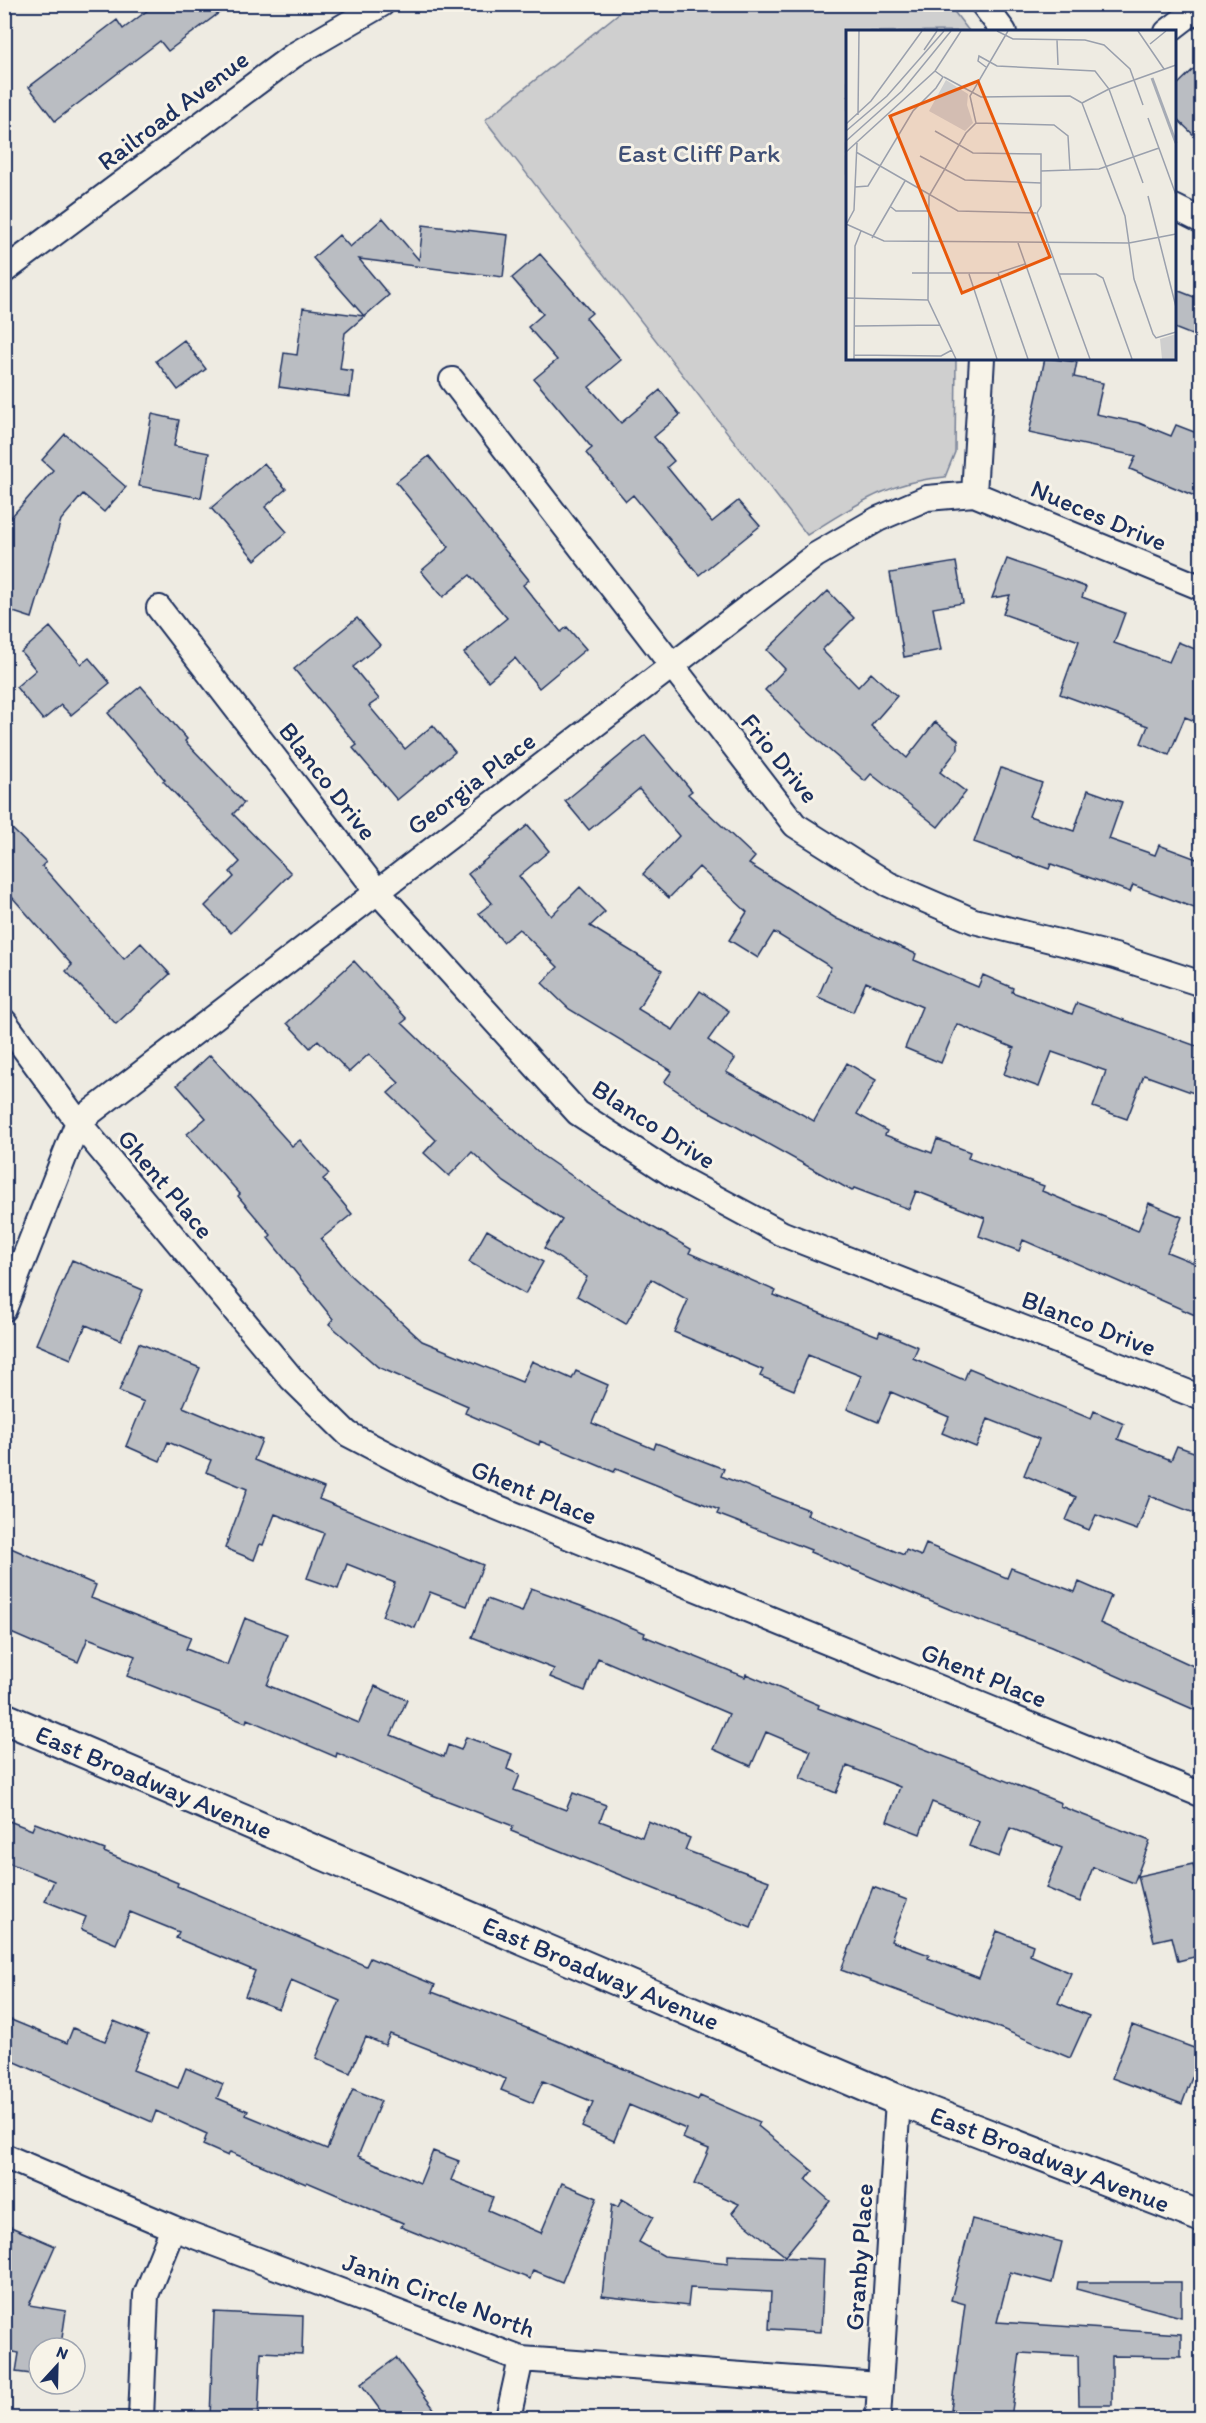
<svg xmlns="http://www.w3.org/2000/svg" width="1206" height="2423" viewBox="0 0 1206 2423" font-family="Itim,sans-serif">
<style>
.green{fill:#cfcfcf;stroke:#757f96;stroke-width:1.5}
.building{fill:#babdc2;stroke:#1b2f5e;stroke-width:1.5}
.lines{fill:none;stroke-linecap:round;stroke-linejoin:round}
.minor-casing{stroke:#1b2f5e;stroke-width:28}
.tertiary-casing{stroke:#1b2f5e;stroke-width:34}
.minor{stroke:#f7f3e8;stroke-width:24}
.tertiary{stroke:#f7f3e8;stroke-width:30}
.labels{text-anchor:middle;stroke-width:6;stroke-linejoin:round;paint-order:stroke}
.street-label{font-size:26px;fill:#1b2f5e;stroke:#f7f3e8}
.park-label{font-size:26px;fill:#3f4f75;stroke:#f7f3e8}
.inset-river{fill:none;stroke:#a6abb5;stroke-width:3}
.inset-road{fill:none;stroke:#9aa0ad;stroke-width:1.5}
.view{fill:#e8590c;fill-opacity:0.15;stroke:#e8590c;stroke-width:3}
.inset-edge{fill:none;stroke:#1b2f5e;stroke-width:3}
</style>
<rect width="100%" height="100%" fill="#eeebe2"/>
<filter id="ink" filterUnits="userSpaceOnUse"><feTurbulence type="fractalNoise" baseFrequency=".0167" numOctaves="2"/><feDisplacementMap in="SourceGraphic" scale="12" xChannelSelector="R" yChannelSelector="G"/><feConvolveMatrix kernelMatrix="1 2 1 2 8 2 1 2 1" color-interpolation-filters="sRGB"/></filter>
<g filter="url(#ink)">
<path class="green" d="M 629,5 L 949,5 L 969,31 L 848,32 L 848,358 L 956,359 L 955,452 L 945,477 C 888,481 854,506 807,535 L 485,120 Z"/>
<path class="building" d="M 156,4 L 231,4 L 168,51 L 160,41 L 55,121 L 29,87 L 117,20 L 123,29 Z
M 1202,61 L 1202,143 L 1174,116 L 1174,88 Z
M 383,218 L 419,260 L 423,225 L 508,235 L 503,277 L 359,259 L 389,295 L 345,333 L 340,369 L 353,371 L 350,397 L 279,387 L 284,353 L 297,355 L 303,308 L 364,316 L 313,258 L 339,235 L 350,247 Z
M 540,254 L 592,313 L 586,318 L 621,360 L 589,387 L 621,423 L 660,390 L 680,415 L 654,437 L 674,461 L 667,467 L 712,522 L 738,501 L 760,526 L 699,575 L 633,495 L 626,501 L 586,453 L 592,448 L 534,379 L 557,360 L 528,327 L 543,314 L 512,278 Z
M 1174,289 L 1202,300 L 1202,339 L 1174,328 Z
M 184,340 L 206,369 L 178,390 L 156,361 Z
M 1045,358 L 1077,362 L 1074,377 L 1103,383 L 1096,414 L 1139,423 L 1171,436 L 1176,425 L 1202,435 L 1202,499 L 1130,469 L 1136,456 L 1029,433 Z
M 152,414 L 179,420 L 174,446 L 209,453 L 201,498 L 139,486 Z
M 65,434 L 126,487 L 104,512 L 83,494 L 61,520 L 32,618 L 4,609 L 4,525 L 53,470 L 42,460 Z
M 429,456 L 529,580 L 523,585 L 561,632 L 567,627 L 586,649 L 539,688 L 515,658 L 488,681 L 464,653 L 507,618 L 470,575 L 443,597 L 421,571 L 449,547 L 396,482 Z
M 264,463 L 286,489 L 265,507 L 287,532 L 255,560 L 211,508 Z
M 1007,559 L 1086,587 L 1082,597 L 1125,613 L 1114,643 L 1169,662 L 1178,642 L 1202,652 L 1202,724 L 1185,717 L 1169,755 L 1141,743 L 1148,726 L 1060,694 L 1079,641 L 1003,614 L 1010,595 L 992,598 Z
M 956,562 L 963,603 L 933,608 L 941,650 L 904,657 L 890,573 Z
M 828,591 L 854,618 L 822,650 L 858,687 L 871,673 L 897,696 L 871,726 L 907,758 L 935,722 L 958,740 L 958,749 L 940,772 L 966,792 L 938,827 L 871,774 L 865,781 L 805,729 L 765,690 L 785,669 L 767,650 Z
M 357,618 L 380,645 L 353,667 L 379,699 L 369,706 L 405,749 L 433,725 L 455,752 L 397,800 L 353,748 L 357,745 L 294,669 Z
M 50,627 L 81,664 L 89,658 L 110,683 L 71,715 L 61,705 L 43,720 L 16,687 L 36,670 L 21,652 Z
M 141,686 L 187,739 L 185,741 L 244,803 L 233,814 L 291,873 L 231,933 L 205,906 L 234,877 L 230,872 L 240,862 L 163,781 L 165,780 L 108,713 Z
M 645,735 L 692,791 L 688,794 L 755,857 L 749,864 L 837,919 L 916,954 L 914,960 L 978,987 L 983,975 L 1013,988 L 1012,992 L 1072,1014 L 1077,1003 L 1202,1048 L 1202,1096 L 1144,1075 L 1127,1119 L 1093,1107 L 1106,1071 L 1052,1052 L 1039,1087 L 1004,1074 L 1014,1048 L 957,1024 L 941,1063 L 905,1048 L 922,1007 L 866,982 L 853,1012 L 818,997 L 831,967 L 774,932 L 758,958 L 729,940 L 747,912 L 699,867 L 669,898 L 643,874 L 679,836 L 639,789 L 589,830 L 565,801 Z
M 1001,768 L 1042,783 L 1029,816 L 1074,831 L 1088,790 L 1122,802 L 1109,839 L 1155,855 L 1159,845 L 1202,861 L 1202,911 L 1133,885 L 1130,892 L 1051,864 L 1049,869 L 974,842 Z
M 4,821 L 46,862 L 42,866 L 124,959 L 141,943 L 170,974 L 116,1024 L 66,971 L 72,965 L 4,888 Z
M 528,825 L 549,851 L 519,876 L 551,916 L 580,887 L 605,912 L 590,926 L 662,970 L 638,1009 L 673,1030 L 700,991 L 729,1011 L 708,1040 L 735,1059 L 726,1072 L 814,1121 L 847,1063 L 876,1080 L 857,1114 L 887,1131 L 885,1135 L 932,1153 L 937,1139 L 970,1152 L 968,1158 L 1044,1186 L 1042,1191 L 1138,1231 L 1149,1203 L 1182,1217 L 1167,1252 L 1202,1266 L 1202,1318 L 1023,1240 L 1019,1251 L 979,1236 L 985,1218 L 916,1191 L 909,1209 L 854,1188 L 852,1191 L 703,1108 L 664,1082 L 672,1071 L 569,1009 L 542,983 L 558,967 L 519,929 L 503,942 L 479,913 L 492,903 L 468,874 Z
M 354,961 L 407,1019 L 402,1023 L 478,1097 L 543,1156 L 616,1206 L 691,1249 L 689,1253 L 776,1291 L 774,1295 L 878,1336 L 880,1331 L 918,1347 L 913,1358 L 964,1380 L 969,1368 L 1091,1419 L 1094,1411 L 1124,1424 L 1118,1439 L 1171,1460 L 1177,1446 L 1202,1455 L 1202,1516 L 1150,1496 L 1137,1530 L 1096,1515 L 1089,1530 L 1066,1520 L 1076,1497 L 1024,1475 L 1039,1439 L 988,1419 L 976,1447 L 942,1433 L 949,1417 L 891,1392 L 878,1422 L 847,1409 L 861,1376 L 808,1355 L 794,1390 L 760,1376 L 763,1370 L 674,1332 L 688,1300 L 651,1279 L 626,1324 L 577,1296 L 587,1277 L 544,1248 L 562,1220 L 504,1182 L 472,1152 L 449,1176 L 424,1153 L 436,1140 L 388,1093 L 399,1083 L 369,1054 L 349,1072 L 318,1040 L 310,1048 L 287,1023 Z
M 210,1055 L 292,1146 L 300,1140 L 329,1174 L 323,1179 L 352,1214 L 321,1239 L 351,1276 L 422,1341 L 522,1382 L 532,1361 L 572,1379 L 576,1371 L 608,1385 L 592,1423 L 654,1449 L 656,1443 L 724,1469 L 721,1476 L 809,1510 L 807,1515 L 904,1555 L 906,1550 L 921,1556 L 926,1544 L 1007,1578 L 1011,1568 L 1075,1592 L 1079,1582 L 1111,1596 L 1100,1623 L 1202,1670 L 1202,1713 L 1051,1647 L 954,1611 L 810,1552 L 811,1550 L 717,1514 L 719,1510 L 616,1469 L 614,1472 L 540,1441 L 539,1445 L 465,1413 L 468,1406 L 378,1367 L 329,1324 L 333,1319 L 268,1238 L 271,1235 L 238,1196 L 240,1194 L 187,1134 L 206,1118 L 177,1085 Z
M 487,1230 L 543,1262 L 525,1294 L 469,1262 Z
M 72,1260 L 143,1290 L 121,1340 L 86,1325 L 71,1359 L 36,1344 Z
M 139,1343 L 200,1368 L 183,1407 L 262,1440 L 254,1460 L 324,1488 L 319,1499 L 483,1565 L 467,1606 L 430,1592 L 415,1628 L 382,1616 L 395,1583 L 347,1564 L 338,1589 L 307,1578 L 324,1533 L 275,1514 L 263,1545 L 260,1544 L 254,1560 L 225,1548 L 247,1489 L 206,1472 L 211,1460 L 168,1442 L 160,1461 L 126,1446 L 144,1402 L 119,1391 Z
M 4,1545 L 96,1585 L 91,1598 L 191,1637 L 186,1649 L 227,1665 L 245,1618 L 287,1634 L 267,1685 L 359,1723 L 375,1686 L 407,1700 L 391,1735 L 444,1757 L 448,1745 L 461,1750 L 466,1737 L 512,1754 L 507,1769 L 520,1775 L 514,1790 L 566,1810 L 573,1793 L 606,1805 L 600,1821 L 642,1837 L 648,1821 L 690,1838 L 685,1850 L 769,1881 L 751,1928 L 511,1831 L 513,1826 L 430,1794 L 337,1753 L 336,1757 L 247,1719 L 246,1723 L 127,1676 L 135,1656 L 88,1638 L 78,1662 L 4,1630 Z
M 531,1588 L 581,1606 L 645,1633 L 644,1636 L 745,1677 L 746,1674 L 819,1705 L 818,1708 L 979,1770 L 1061,1803 L 1060,1806 L 1150,1841 L 1134,1883 L 1093,1867 L 1080,1902 L 1046,1888 L 1062,1848 L 1010,1828 L 999,1857 L 969,1846 L 979,1821 L 932,1802 L 920,1834 L 887,1821 L 900,1787 L 847,1766 L 836,1793 L 800,1778 L 811,1751 L 766,1732 L 751,1766 L 713,1749 L 729,1714 L 598,1658 L 585,1691 L 550,1677 L 554,1669 L 472,1637 L 487,1599 L 522,1612 Z
M 4,1819 L 32,1830 L 35,1823 L 105,1850 L 104,1852 L 178,1883 L 177,1886 L 366,1966 L 370,1958 L 435,1985 L 432,1992 L 524,2027 L 698,2100 L 700,2096 L 760,2122 L 758,2126 L 813,2171 L 806,2180 L 830,2201 L 785,2256 L 732,2213 L 739,2204 L 694,2184 L 709,2149 L 682,2138 L 686,2129 L 629,2105 L 614,2141 L 582,2127 L 593,2102 L 543,2081 L 533,2103 L 501,2090 L 506,2079 L 390,2034 L 385,2045 L 366,2037 L 350,2073 L 316,2058 L 340,2001 L 291,1980 L 279,2009 L 245,1996 L 255,1971 L 176,1938 L 179,1932 L 130,1912 L 116,1944 L 81,1929 L 86,1917 L 45,1901 L 54,1881 L 4,1861 Z
M 1193,1864 L 1202,1898 L 1202,1955 L 1178,1961 L 1172,1937 L 1154,1941 L 1138,1876 Z
M 873,1887 L 907,1900 L 891,1941 L 929,1955 L 928,1958 L 979,1978 L 997,1931 L 1033,1945 L 1030,1955 L 1071,1973 L 1058,2003 L 1089,2016 L 1070,2058 L 1002,2029 L 841,1970 Z
M 4,2017 L 67,2043 L 73,2028 L 105,2041 L 114,2021 L 148,2035 L 133,2070 L 178,2088 L 186,2068 L 223,2084 L 217,2098 L 248,2111 L 246,2115 L 327,2149 L 353,2089 L 381,2101 L 358,2156 L 420,2183 L 433,2151 L 459,2161 L 451,2180 L 493,2197 L 488,2210 L 541,2233 L 562,2183 L 597,2198 L 562,2282 L 533,2270 L 530,2279 L 401,2227 L 403,2223 L 307,2182 L 306,2184 L 230,2152 L 228,2156 L 203,2145 L 207,2134 L 156,2111 L 152,2122 L 4,2057 Z
M 1132,2025 L 1202,2051 L 1182,2104 L 1112,2078 Z
M 622,2199 L 653,2217 L 639,2242 L 664,2256 L 728,2263 L 728,2255 L 824,2259 L 821,2332 L 769,2329 L 771,2292 L 690,2288 L 688,2306 L 602,2296 L 612,2204 L 618,2207 Z
M 972,2219 L 1062,2242 L 1052,2283 L 1010,2272 L 997,2322 L 1181,2334 L 1181,2357 L 1112,2356 L 1112,2405 L 1079,2405 L 1078,2356 L 1020,2353 L 1011,2418 L 951,2410 L 965,2304 L 951,2300 Z
M 4,2224 L 55,2246 L 29,2305 L 66,2311 L 61,2345 L 75,2347 L 75,2349 L 39,2348 L 39,2375 L 16,2372 L 19,2353 L 9,2351 L 4,2361 Z
M 1077,2282 L 1181,2282 L 1181,2317 L 1076,2289 Z
M 214,2312 L 303,2316 L 302,2354 L 261,2352 L 258,2418 L 210,2418 Z
M 396,2358 L 441,2418 L 386,2418 L 361,2384 Z"/>
<g class="lines">
<defs>
<path id="minor" d="M 983,4 L 1004,32
M 1167,32 L 1202,5
M 1174,207 L 1202,221
M 4,271 L 294,55 L 382,4
M 452,380 L 795,825 L 888,884 L 974,921 L 1115,956 L 1202,984
M 974,494 L 1202,588
M 159,608 L 377,891 L 578,1113 L 675,1176 L 783,1234 L 1202,1398
M 4,1021 L 78,1122 L 292,1379 L 348,1434 L 457,1491 L 1202,1795
M 4,1309 L 78,1122 L 816,555 L 878,519 L 927,498 L 974,494 L 982,358
M 4,2156 L 173,2228 L 521,2359 L 879,2385
M 141,2418 L 146,2295 L 173,2228
M 508,2418 L 521,2359
M 878,2418 L 898,2100"/>
<path id="tertiary" d="M 4,1718 L 898,2100 L 1202,2217"/>
</defs>
<use href="#minor" class="minor-casing"/>
<use href="#tertiary" class="tertiary-casing"/>
<use href="#minor" class="minor"/>
<use href="#tertiary" class="tertiary"/>
</g>
</g>
<g class="labels">
<g class="street-label">
<text transform="translate(173 110) rotate(-37)" y="9">Railroad Avenue</text>
<text transform="translate(1099 515) rotate(23)" y="9">Nueces Drive</text>
<text transform="translate(780 758) rotate(51)" y="9">Frio Drive</text>
<text transform="translate(328 781) rotate(52)" y="9">Blanco Drive</text>
<text transform="translate(471 783) rotate(-37)" y="9">Georgia Place</text>
<text transform="translate(654 1124) rotate(33)" y="9">Blanco Drive</text>
<text transform="translate(166 1184) rotate(50)" y="9">Ghent Place</text>
<text transform="translate(1089 1323) rotate(21)" y="9">Blanco Drive</text>
<text transform="translate(534 1492) rotate(22)" y="9">Ghent Place</text>
<text transform="translate(984 1675) rotate(22)" y="9">Ghent Place</text>
<text transform="translate(154 1782) rotate(23)" y="9">East Broadway Avenue</text>
<text transform="translate(601 1973) rotate(23)" y="9">East Broadway Avenue</text>
<text transform="translate(1050 2159) rotate(21)" y="9">East Broadway Avenue</text>
<text transform="translate(859 2257) rotate(-86)" y="9">Granby Place</text>
<text transform="translate(439 2295) rotate(20)" y="9">Janin Circle North</text>
</g>
<g class="park-label">
<text x="699" y="162">East Cliff Park</text>
</g>
</g>
<g transform="translate(846 30)">
<rect width="330" height="330" fill="#eeebe2"/>
<path d="M 100,50 L 122,64 L 121,75 L 127,93 L 119,101 L 83,81 ZM 330,304 L 330,329 L 316,329 L 314,309 Z" fill="#cfcfcf"/>
<path class="inset-river" d="M 306,48 L 330,113"/>
<path class="inset-road" d="M 151,1 L 167,9 L 239,10 L 258,15 L 284,39 L 297,75M 292,1 L 318,39M 211,10 L 212,35M 304,14 L 320,1M 78,20 L 91,1M 140,37 L 132,31 L 133,26 L 151,36 L 249,41 L 263,59 L 297,153M 98,47 L 135,67 L 224,66 L 236,73M 236,73 L 279,186 L 288,249 L 307,304 L 310,308 L 330,302M 236,73 L 263,59 L 330,35M 12,85 L 13,1M 302,88 L 330,165M 130,93 L 208,95 L 222,106 L 224,140M 0,94 L 25,71 L 76,1M 0,101 L 41,66 L 98,1M 89,101 L 127,123 L 195,124 L 195,176 L 191,183 L 244,329M 0,111 L 56,61 L 105,1M 0,122 L 89,41 L 115,1M 10,122 L 112,181 L 190,183M 74,126 L 119,150 L 195,153M 195,141 L 253,139 L 313,118M 9,157 L 22,156 L 67,81 L 90,58 L 97,47 L 89,41M 302,166 L 330,277M 45,177 L 50,181 L 83,181M 1,193 L 8,180 L 11,113M 0,194 L 38,211 L 283,213 L 330,204M 26,208 L 59,151M 172,213 L 213,329M 66,243 L 152,243 L 179,234M 152,243 L 182,329M 123,244 L 151,329M 213,244 L 250,244 L 257,248 L 286,329M 0,268 L 82,270M 9,296 L 94,295M 8,325 L 95,326 L 106,320M 8,329 L 9,216 L 15,201M 110,329 L 82,270 L 83,166 L 120,103 L 130,93 L 124,66 L 162,1"/>
<path class="view" d="M 132,51 L 204,227 L 116,263 L 44,86 Z"/>
<rect width="330" height="330" class="inset-edge"/>
</g>
<rect width="1206" height="2423" fill="none" stroke="#f7f3e8" stroke-width="24"/>
<rect x="12" y="12" width="1182" height="2399" fill="none" stroke="#1b2f5e" stroke-width="2" filter="url(#ink)"/>
<g transform="translate(57 2366) rotate(22)"><circle r="28" fill="#f7f3e8" stroke="#9fa5b1" stroke-width="1.5"/>
<path d="M0-4.5L10 22L0 15L-10 22Z" fill="#1b2f5e"/>
<text y="-9" font-size="16" font-weight="bold" text-anchor="middle" fill="#1b2f5e">N</text>
</g>
</svg>
